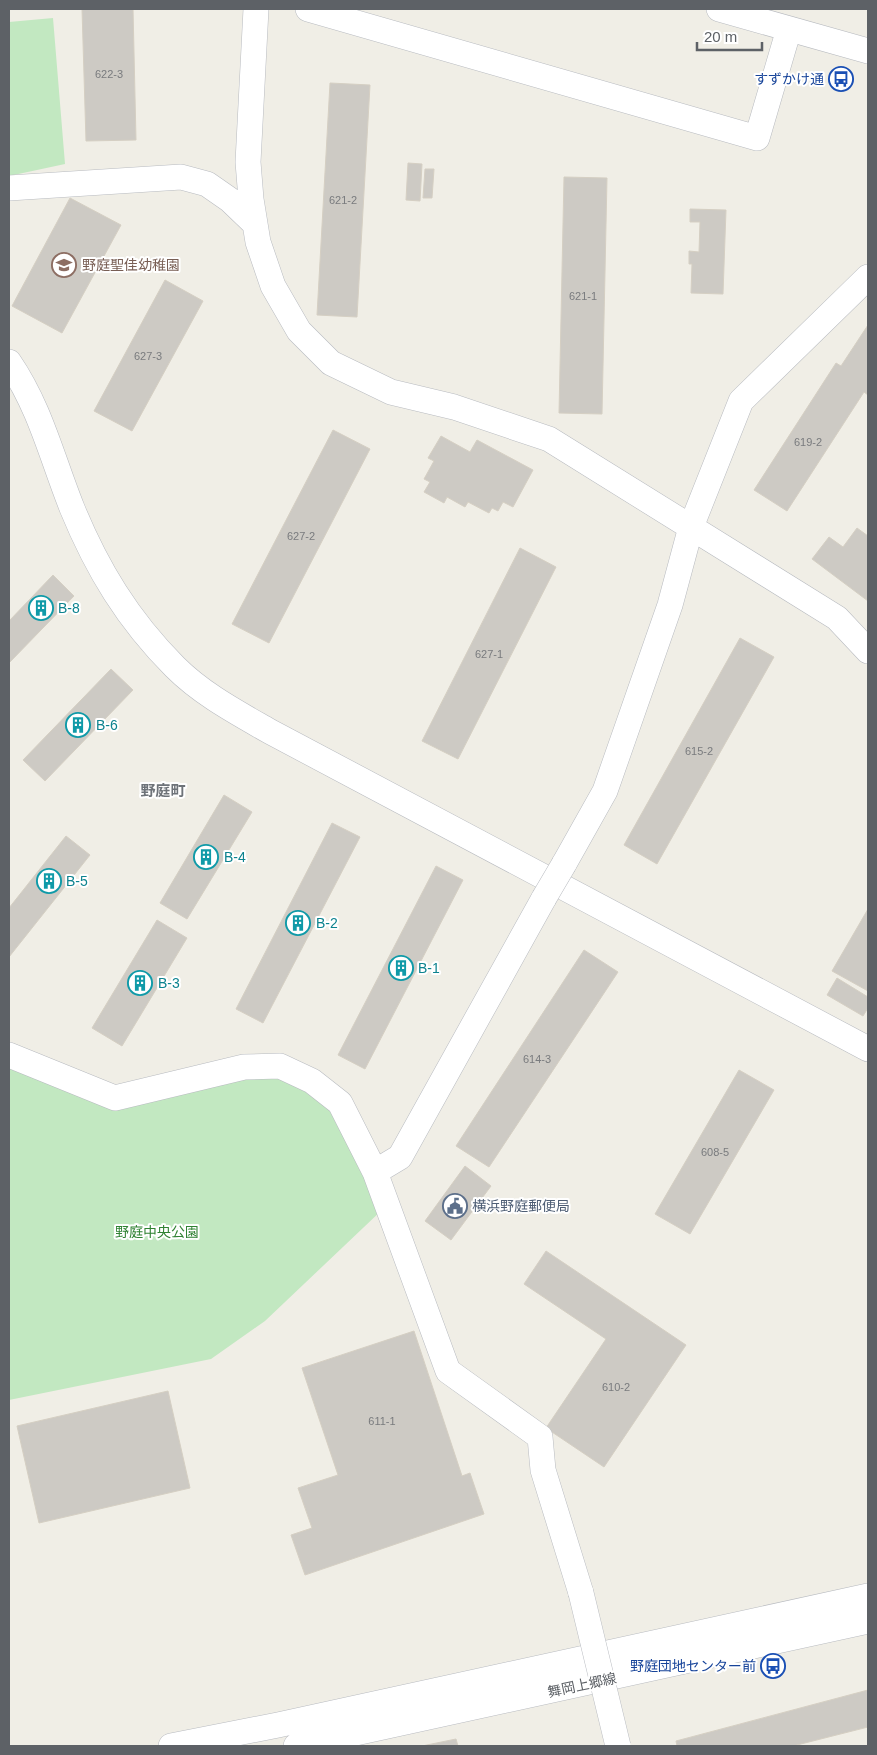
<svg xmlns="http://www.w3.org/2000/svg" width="877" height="1755" viewBox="0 0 877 1755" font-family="Arial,'Noto Sans JP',sans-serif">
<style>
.green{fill:#c2e8c1}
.building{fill:#cdcac4;stroke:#d5cfc3}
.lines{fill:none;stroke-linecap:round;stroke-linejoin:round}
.minor-casing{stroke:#b8bbc0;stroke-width:26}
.minor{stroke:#fff;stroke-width:25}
.minor-bridge-casing{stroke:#b8bbc0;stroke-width:26;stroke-linecap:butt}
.minor-bridge{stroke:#fff;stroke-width:25}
.labels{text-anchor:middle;stroke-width:4;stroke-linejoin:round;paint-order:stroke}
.number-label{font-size:11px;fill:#797b7e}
.transit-label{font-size:14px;fill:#164399;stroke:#fff;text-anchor:end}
.education-label{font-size:14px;fill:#785e54;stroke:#fff;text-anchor:start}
.culture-label{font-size:14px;fill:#0d838f;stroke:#fff;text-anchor:start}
.service-label{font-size:14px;fill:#4e5e75;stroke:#fff;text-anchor:start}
.park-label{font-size:14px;fill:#308233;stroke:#fff}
.street-label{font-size:14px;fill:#5d6166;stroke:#fff}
.neighbourhood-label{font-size:15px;font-weight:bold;fill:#6e7379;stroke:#fff}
</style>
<rect width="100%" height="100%" fill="#f0eee6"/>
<path class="green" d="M 53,18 L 65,164 L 9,176 L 9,22 Z
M 9,1063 L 116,1104 L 244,1073 L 277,1074 L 325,1103 L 352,1137 L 383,1209 L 265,1321 L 211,1359 L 9,1400 Z"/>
<path class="building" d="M 82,9 L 133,9 L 136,140 L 86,141 Z
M 840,76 L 853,80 L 852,85 L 839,81 Z
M 330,83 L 370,85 L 357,317 L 317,315 Z
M 408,163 L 422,164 L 420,201 L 406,200 Z
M 425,169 L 434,169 L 432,198 L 423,198 Z
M 564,177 L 607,178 L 602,414 L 559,413 Z
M 70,198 L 121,225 L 62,333 L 12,306 Z
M 690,209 L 726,210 L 723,294 L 691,293 L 692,264 L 689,264 L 689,251 L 699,252 L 700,222 L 690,222 Z
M 165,280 L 203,301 L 132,431 L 94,411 Z
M 868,325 L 868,395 L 864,392 L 787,511 L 754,490 L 836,363 L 841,366 Z
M 333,430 L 370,449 L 269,643 L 232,624 Z
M 441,436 L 470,452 L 477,440 L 533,470 L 513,507 L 503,502 L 498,511 L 492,508 L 489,513 L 468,502 L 465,507 L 447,497 L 444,503 L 424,492 L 430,482 L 424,479 L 434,461 L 428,458 Z
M 857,528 L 868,536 L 868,601 L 812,559 L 829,537 L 843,547 Z
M 520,548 L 556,567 L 458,759 L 422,741 Z
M 53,575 L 74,596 L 9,663 L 9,621 Z
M 740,638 L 774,657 L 657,864 L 624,845 Z
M 111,669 L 133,690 L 45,781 L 23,760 Z
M 224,795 L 252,812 L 187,919 L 160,903 Z
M 332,823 L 360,837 L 263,1023 L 236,1009 Z
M 66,836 L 90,855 L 9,957 L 9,908 Z
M 436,866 L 463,880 L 365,1069 L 338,1055 Z
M 868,909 L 868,991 L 832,971 Z
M 157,920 L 187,938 L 122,1046 L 92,1028 Z
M 584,950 L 618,972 L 489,1167 L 456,1146 Z
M 837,978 L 868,997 L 868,1008 L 863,1016 L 827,995 Z
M 739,1070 L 774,1090 L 690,1234 L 655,1214 Z
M 465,1166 L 491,1186 L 451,1240 L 425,1221 Z
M 546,1251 L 686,1345 L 604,1467 L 546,1428 L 606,1339 L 524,1284 Z
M 414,1331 L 462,1476 L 470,1473 L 484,1514 L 305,1575 L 291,1535 L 312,1528 L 298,1488 L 338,1475 L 302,1368 Z
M 168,1391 L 190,1488 L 39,1523 L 17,1426 Z
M 868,1690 L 868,1727 L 793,1746 L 677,1746 L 676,1741 Z
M 456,1739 L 458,1746 L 422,1746 Z"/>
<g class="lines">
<defs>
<path id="minor" d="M 256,9 L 248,162 L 251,199 L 258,242 L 273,286 L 299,331 L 331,363 L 391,392 L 454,407 L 549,439 L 837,618 L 868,651
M 308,9 L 757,138 L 789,29
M 719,9 L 868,51
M 9,188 L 181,177 L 207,184 L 230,200 L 255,224
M 9,362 C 40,407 52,458 72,508 C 97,569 128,620 175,667 C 202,694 236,712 269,731 L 868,1049
M 564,864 L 605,791 L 670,605 L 691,527 L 741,401 L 868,277
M 9,1055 L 115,1098 L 244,1067 L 280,1066 L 312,1081 L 340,1103 L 375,1172 L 448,1371 L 540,1437 L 543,1470 L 581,1593
M 375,1172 L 400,1157 L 544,898
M 171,1746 L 278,1725 L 868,1596
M 296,1746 L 868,1621"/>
</defs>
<use href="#minor" class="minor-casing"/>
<use href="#minor" class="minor"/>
<defs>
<path id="minor-bridge" d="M 544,898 L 564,864
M 581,1593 L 618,1746"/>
</defs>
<use href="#minor-bridge" class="minor-bridge-casing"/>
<use href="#minor-bridge" class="minor-bridge"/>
</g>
<defs>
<symbol id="bus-ring" viewBox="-11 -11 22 22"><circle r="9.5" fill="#fff" stroke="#1a4fb4" stroke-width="1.5"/><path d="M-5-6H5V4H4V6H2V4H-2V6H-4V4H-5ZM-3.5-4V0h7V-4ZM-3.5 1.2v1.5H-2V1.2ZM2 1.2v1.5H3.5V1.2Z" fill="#1a4fb4"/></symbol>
<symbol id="school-ring" viewBox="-11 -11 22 22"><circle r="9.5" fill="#fff" stroke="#8d6e63" stroke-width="1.5"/><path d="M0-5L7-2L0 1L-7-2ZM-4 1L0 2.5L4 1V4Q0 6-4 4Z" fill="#8d6e63"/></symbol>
<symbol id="building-ring" viewBox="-11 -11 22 22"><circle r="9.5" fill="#fff" stroke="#0f9aa8" stroke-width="1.5"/><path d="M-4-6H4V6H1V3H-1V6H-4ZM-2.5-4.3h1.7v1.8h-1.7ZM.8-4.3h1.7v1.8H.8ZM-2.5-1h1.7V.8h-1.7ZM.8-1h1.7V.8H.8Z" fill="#0f9aa8"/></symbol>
<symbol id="civic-ring" viewBox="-11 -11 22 22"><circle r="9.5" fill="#fff" stroke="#5c6f8a" stroke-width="1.5"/><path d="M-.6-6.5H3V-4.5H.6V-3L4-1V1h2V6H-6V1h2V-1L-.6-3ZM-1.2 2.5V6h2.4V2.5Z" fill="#5c6f8a"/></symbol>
</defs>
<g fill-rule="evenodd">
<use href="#bus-ring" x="827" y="65" width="28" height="28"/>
<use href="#school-ring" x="50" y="251" width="28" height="28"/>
<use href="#building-ring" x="27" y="594" width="28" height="28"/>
<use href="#building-ring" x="64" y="711" width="28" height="28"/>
<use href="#building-ring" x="192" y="843" width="28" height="28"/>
<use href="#building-ring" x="35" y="867" width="28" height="28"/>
<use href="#building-ring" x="284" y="909" width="28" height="28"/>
<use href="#building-ring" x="387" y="954" width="28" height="28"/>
<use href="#building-ring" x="126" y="969" width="28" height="28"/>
<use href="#civic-ring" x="441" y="1192" width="28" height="28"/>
<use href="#bus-ring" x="759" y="1652" width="28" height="28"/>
</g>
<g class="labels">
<g class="number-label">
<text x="109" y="78">622-3</text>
<text x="343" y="204">621-2</text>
<text x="583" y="300">621-1</text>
<text x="148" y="360">627-3</text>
<text x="808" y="446">619-2</text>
<text x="301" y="540">627-2</text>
<text x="489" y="658">627-1</text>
<text x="699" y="755">615-2</text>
<text x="537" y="1063">614-3</text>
<text x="715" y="1156">608-5</text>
<text x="616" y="1391">610-2</text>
<text x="382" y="1425">611-1</text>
</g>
<g class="transit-label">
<text x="824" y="84">すずかけ通</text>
<text x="756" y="1671">野庭団地センター前</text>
</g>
<g class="education-label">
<text x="82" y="270">野庭聖佳幼稚園</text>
</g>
<g class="culture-label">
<text x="58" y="613">B-8</text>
<text x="96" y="730">B-6</text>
<text x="224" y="862">B-4</text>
<text x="66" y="886">B-5</text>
<text x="316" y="928">B-2</text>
<text x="418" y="973">B-1</text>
<text x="158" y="988">B-3</text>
</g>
<g class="service-label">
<text x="472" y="1211">横浜野庭郵便局</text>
</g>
<g class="park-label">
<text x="157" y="1237">野庭中央公園</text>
</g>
<g class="street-label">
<text transform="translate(582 1685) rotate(-12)" y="5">舞岡上郷線</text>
</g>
<g class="neighbourhood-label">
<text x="163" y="796">野庭町</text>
</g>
</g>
<rect width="877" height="1755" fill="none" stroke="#5d6166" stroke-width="20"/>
<path d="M697 42v8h65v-8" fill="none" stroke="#5d6166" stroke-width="2.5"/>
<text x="704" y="42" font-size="15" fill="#5d6166" stroke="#ffffff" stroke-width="4" paint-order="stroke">20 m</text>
</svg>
